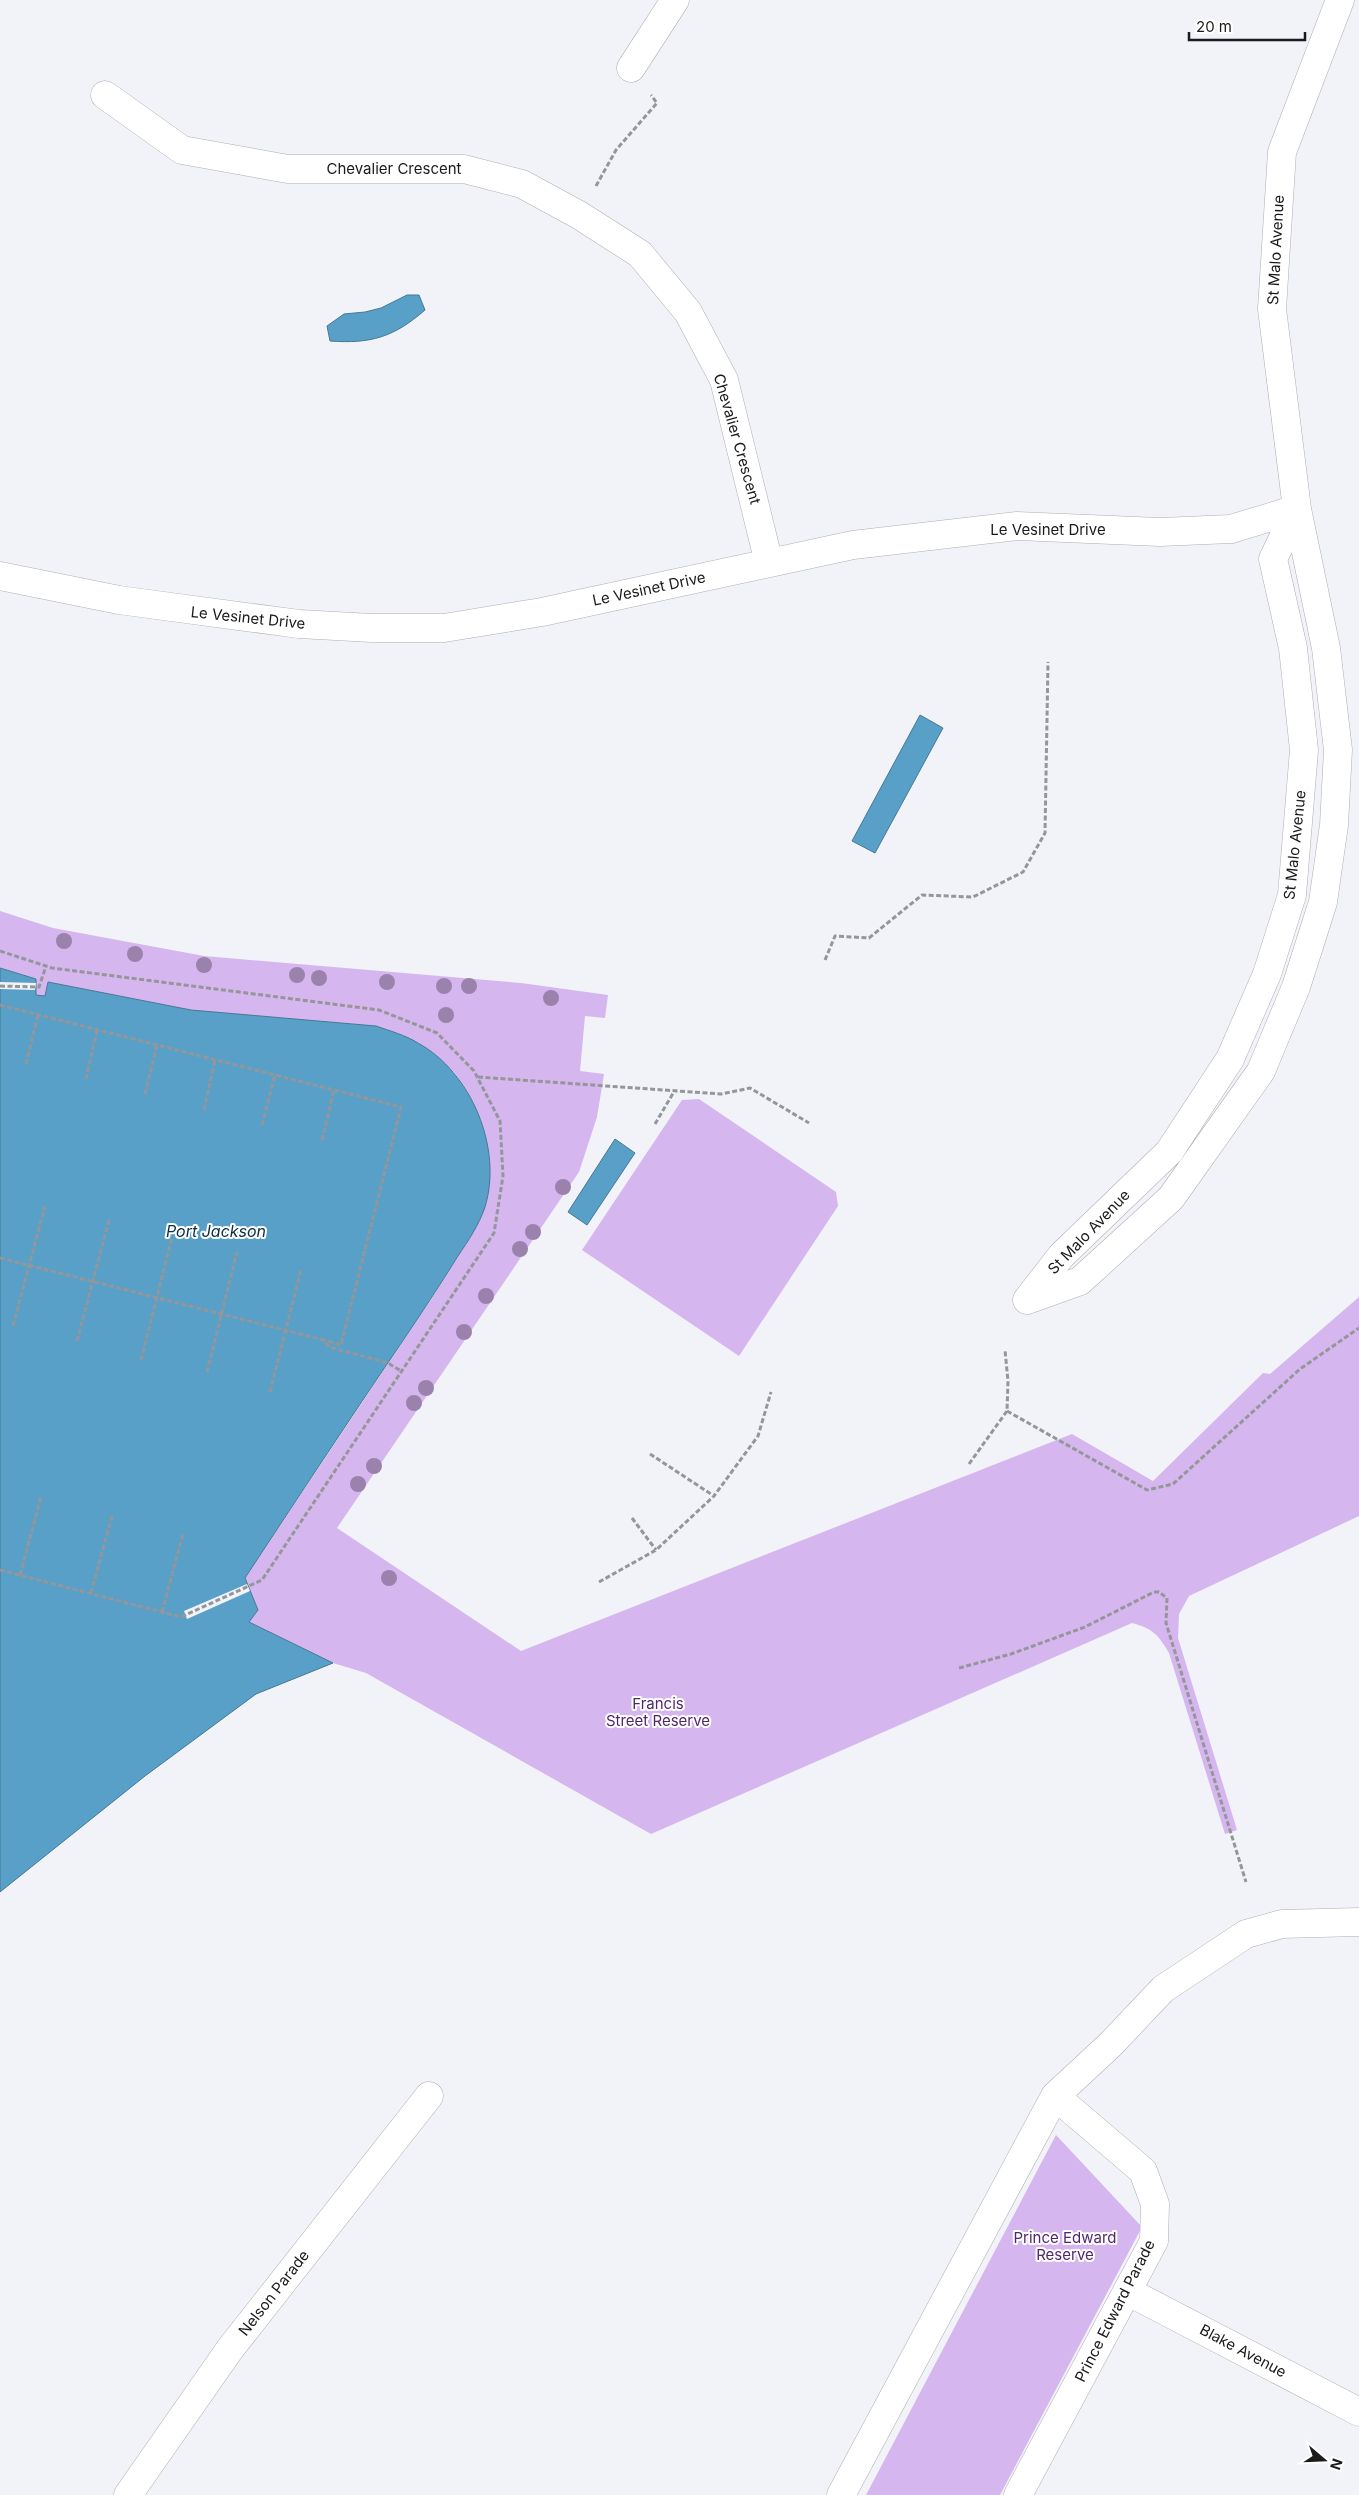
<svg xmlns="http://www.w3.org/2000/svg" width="1359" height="2495" viewBox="0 0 1359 2495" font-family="Inter,sans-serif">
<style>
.green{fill:#d5b6ee}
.water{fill:#58a0c8;stroke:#457894}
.pier{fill:#f1f3f8}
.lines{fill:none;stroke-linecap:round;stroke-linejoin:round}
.minor-casing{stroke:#aeafb4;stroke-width:29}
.path{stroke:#95969a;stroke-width:3;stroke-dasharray:5 2.5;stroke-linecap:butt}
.minor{stroke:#fff;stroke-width:28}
.tree{fill:#9a82ac}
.labels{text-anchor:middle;stroke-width:4;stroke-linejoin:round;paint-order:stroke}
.street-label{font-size:15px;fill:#1a1a1c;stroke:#fff}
.park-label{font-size:15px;fill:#52266e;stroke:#fff}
.water-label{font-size:16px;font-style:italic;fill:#0c2e3f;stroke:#fff}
</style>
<rect width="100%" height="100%" fill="#f1f3f8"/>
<path class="green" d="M 0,911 L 53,928 L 204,956 L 521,983 L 608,995 L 605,1018 L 585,1016 L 580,1071 L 604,1074 L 597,1117 L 579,1172 L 337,1528 L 521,1651 L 1072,1434 L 1153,1481 L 1263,1373 L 1270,1374 L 1359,1297 L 1359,1516 L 1189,1596 L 1179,1614 L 1178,1638 L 1237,1830 L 1225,1834 L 1169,1653 C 1158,1634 1153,1629 1132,1623 L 651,1834 L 366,1673 L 333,1663 L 249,1622 L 258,1610 L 245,1578 L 434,1295 L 475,1229 L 485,1206 L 489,1164 L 486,1140 L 478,1115 L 467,1091 L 455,1073 L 440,1059 L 419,1043 L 376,1026 L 191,1010 L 48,982 L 45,996 L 36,995 L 36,979 L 0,968 Z
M 699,1099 L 836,1192 L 838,1206 L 739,1356 L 582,1250 L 682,1100 Z
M 1056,2135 L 1142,2227 L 1000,2495 L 866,2495 Z"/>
<path class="water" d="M 407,295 L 419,295 L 425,310 C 394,337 371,344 330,341 L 327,326 L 344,314 L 365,312 L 381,308 Z
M 920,715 L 943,728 L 875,853 L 852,841 Z
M 0,968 L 36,979 L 36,995 L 45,996 L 48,982 L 191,1010 L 376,1026 C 390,1031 405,1035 418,1043 C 471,1072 503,1148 485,1207 C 479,1225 468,1241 458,1256 C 440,1285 421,1314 402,1342 C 349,1420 297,1499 245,1578 L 258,1610 L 249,1622 L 333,1663 L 256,1694 L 145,1776 L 0,1892 Z
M 615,1139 L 635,1153 L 587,1225 L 568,1212 Z"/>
<path class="pier" d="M 0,982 L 36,983 L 35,990 L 0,989 Z
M 247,1584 L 250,1591 L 187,1619 L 184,1611 Z"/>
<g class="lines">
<defs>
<path id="minor" d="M 631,68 L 675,0
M 105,95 L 182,150 L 288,169 L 464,169 L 522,184 L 579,215 L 640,254 L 688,312 L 724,380 L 769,563
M 0,576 L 119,600 L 299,624 L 372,628 L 444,628 L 542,612 L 853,545 L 1017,526 L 1160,532 L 1231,529 L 1297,509
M 1027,1300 L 1080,1281 L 1171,1198 L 1261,1071 L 1296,987 L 1323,902 L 1334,825 L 1338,750 L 1326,648 L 1297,509 L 1272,309 L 1282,152 L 1340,0
M 1027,1300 L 1061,1256 L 1169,1152 L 1230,1059 L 1267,974 L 1292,895 L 1304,750 L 1293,648 L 1273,559 L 1297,509
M 1127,2291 L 1359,2412
M 128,2495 L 230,2349 L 429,2096
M 841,2495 L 1055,2096 L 1111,2044 L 1163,1989 L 1246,1934 L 1282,1924 L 1359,1922
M 1018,2495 L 1154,2241 L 1155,2204 L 1143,2171 L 1055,2096"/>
</defs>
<use href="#minor" class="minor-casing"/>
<path class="path" d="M 596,186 L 616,150 L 657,103 L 651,95
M 0,951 L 52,968 L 379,1010 L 437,1033 L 474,1071 L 500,1121 L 503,1176 L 494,1233 L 262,1580 L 181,1617 L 0,1570
M 825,960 L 835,936 L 869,938 L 922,895 L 973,897 L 1023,872 L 1045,833 L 1048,662
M 0,986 L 39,987 L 46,966
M 0,1005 L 401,1107 L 341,1345 L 324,1340
M 26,1064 L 38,1015
M 478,1077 L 721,1094 L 750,1088 L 809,1123
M 86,1079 L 97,1030
M 145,1094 L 157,1045
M 204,1110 L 215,1060
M 655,1124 L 675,1090
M 262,1125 L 275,1075
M 322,1140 L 334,1090
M 0,1258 L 324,1340 L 329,1347 L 388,1363 L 401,1371
M 13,1326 L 45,1206
M 77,1341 L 109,1220
M 141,1360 L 172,1238
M 207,1372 L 237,1252
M 270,1392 L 301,1270
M 1007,1411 L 1147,1490 L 1173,1484 L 1300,1369 L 1359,1328
M 650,1454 L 714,1496
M 969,1464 L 1007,1411 L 1008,1381 L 1005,1350
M 632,1518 L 656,1550
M 20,1575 L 41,1497
M 599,1582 L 656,1550 L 714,1496 L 758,1436 L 771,1392
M 91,1593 L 112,1516
M 162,1612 L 183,1534
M 959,1668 L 1011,1654 L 1085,1627 L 1154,1592 L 1159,1592 L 1167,1598 L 1166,1623 L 1246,1882"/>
<use href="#minor" class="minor"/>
</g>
<g class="tree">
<circle cx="64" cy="941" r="8"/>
<circle cx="135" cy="954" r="8"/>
<circle cx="204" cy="965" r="8"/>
<circle cx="297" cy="975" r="8"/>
<circle cx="319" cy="978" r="8"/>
<circle cx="387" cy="982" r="8"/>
<circle cx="444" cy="986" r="8"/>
<circle cx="469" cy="986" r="8"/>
<circle cx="551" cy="998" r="8"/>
<circle cx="446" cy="1015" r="8"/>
<circle cx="563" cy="1187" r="8"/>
<circle cx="533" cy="1232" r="8"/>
<circle cx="520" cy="1249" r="8"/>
<circle cx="486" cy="1296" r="8"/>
<circle cx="464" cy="1332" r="8"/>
<circle cx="426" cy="1388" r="8"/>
<circle cx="414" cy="1403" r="8"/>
<circle cx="374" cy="1466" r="8"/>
<circle cx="358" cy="1484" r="8"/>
<circle cx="389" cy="1578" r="8"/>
</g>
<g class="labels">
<g class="street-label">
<text x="394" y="174">Chevalier Crescent</text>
<text transform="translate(1276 250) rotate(-87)" y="5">St Malo Avenue</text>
<text transform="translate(737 439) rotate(74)" y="5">Chevalier Crescent</text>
<text x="1048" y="535">Le Vesinet Drive</text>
<text transform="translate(649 589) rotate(-12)" y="5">Le Vesinet Drive</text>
<text transform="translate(248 618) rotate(6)" y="5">Le Vesinet Drive</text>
<text transform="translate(1295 845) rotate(-84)" y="5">St Malo Avenue</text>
<text transform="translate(1089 1232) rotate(-46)" y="5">St Malo Avenue</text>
<text transform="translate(274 2293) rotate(-52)" y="5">Nelson Parade</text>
<text transform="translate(1115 2311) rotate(-63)" y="5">Prince Edward Parade</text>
<text transform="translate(1243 2351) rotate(28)" y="5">Blake Avenue</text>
</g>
<g class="park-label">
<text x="658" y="1709">Francis<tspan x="658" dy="17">Street Reserve</tspan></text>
<text x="1065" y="2243">Prince Edward<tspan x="1065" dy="17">Reserve</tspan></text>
</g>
<g class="water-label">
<text x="216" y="1237">Port Jackson</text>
</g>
</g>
<g transform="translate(1324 2460) rotate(109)" stroke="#ffffff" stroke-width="4" paint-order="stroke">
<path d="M0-4L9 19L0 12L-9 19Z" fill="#1a1a1c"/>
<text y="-8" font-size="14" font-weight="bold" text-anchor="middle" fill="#1a1a1c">N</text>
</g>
<path d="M1189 32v8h116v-8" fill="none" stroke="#1a1a1c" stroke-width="2.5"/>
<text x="1196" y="32" font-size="15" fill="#1a1a1c" stroke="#ffffff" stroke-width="4" paint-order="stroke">20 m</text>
</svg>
